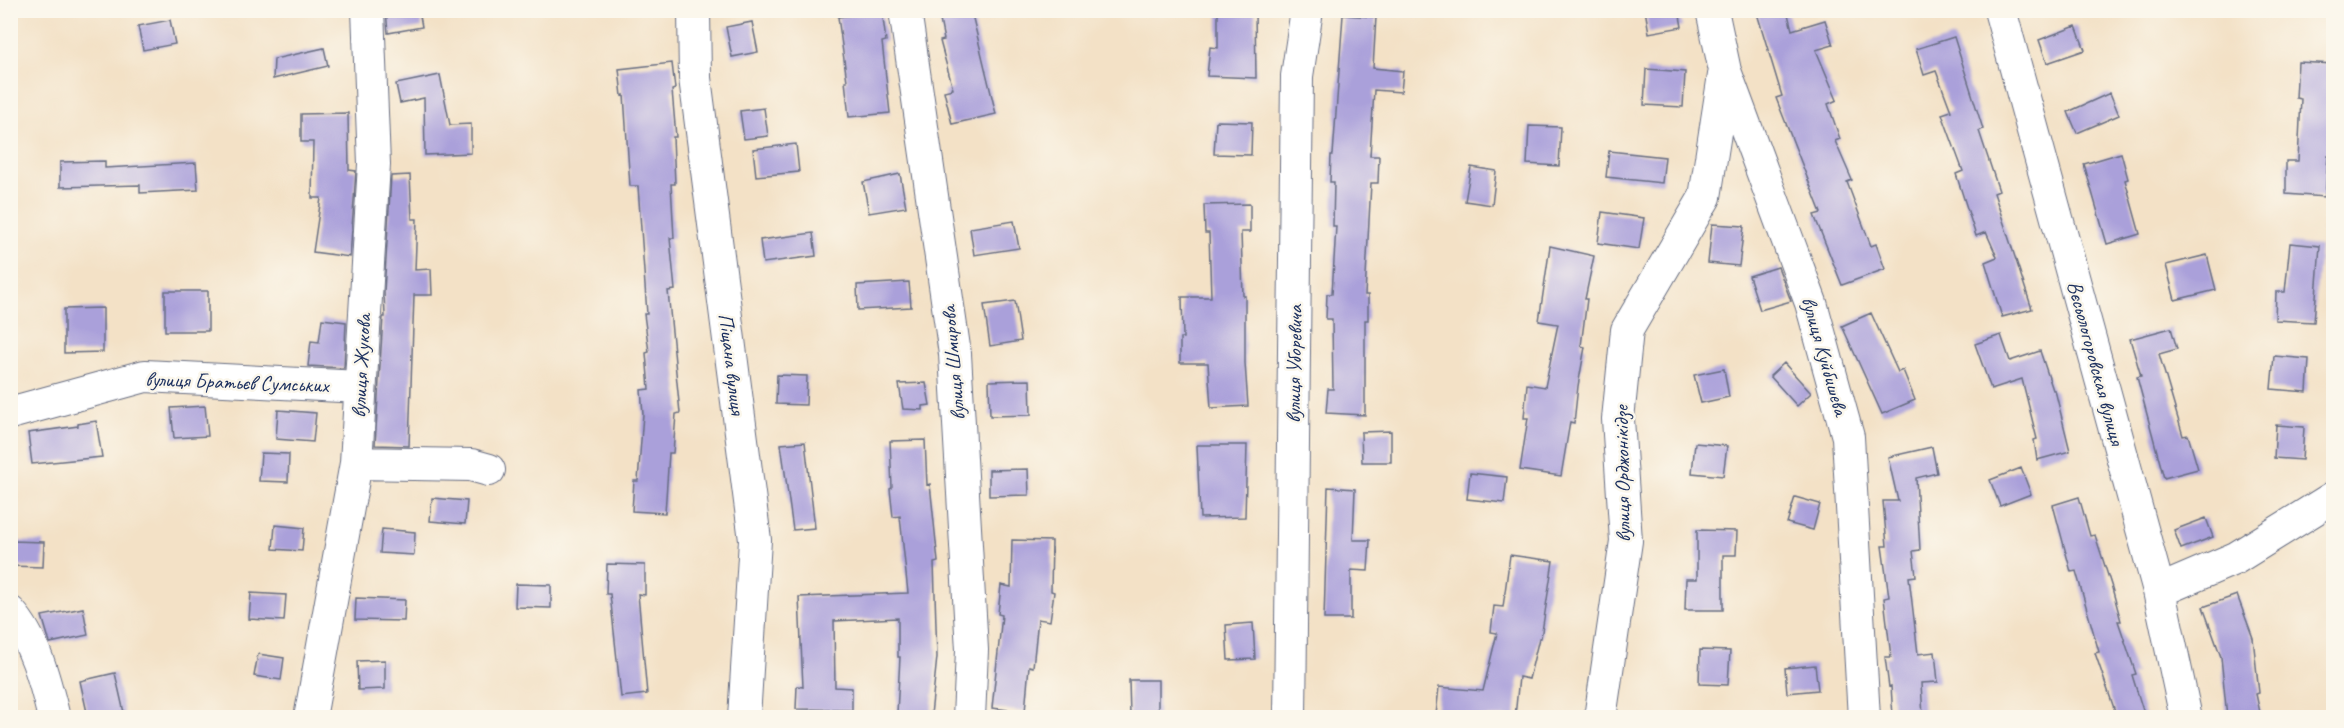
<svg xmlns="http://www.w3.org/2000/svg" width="2344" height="728" viewBox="0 0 2344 728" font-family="Caveat,sans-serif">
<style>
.building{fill:#aaa0da}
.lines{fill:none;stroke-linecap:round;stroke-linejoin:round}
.minor-casing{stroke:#676d82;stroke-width:34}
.minor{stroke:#fff;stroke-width:32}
.labels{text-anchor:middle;stroke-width:5;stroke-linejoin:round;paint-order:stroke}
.street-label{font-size:21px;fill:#1b2f5e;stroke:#fbf7ec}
</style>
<rect width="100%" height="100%" fill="#fbf7ec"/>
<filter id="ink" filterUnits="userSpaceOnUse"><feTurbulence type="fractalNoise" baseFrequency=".0167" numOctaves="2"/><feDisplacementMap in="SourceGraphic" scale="12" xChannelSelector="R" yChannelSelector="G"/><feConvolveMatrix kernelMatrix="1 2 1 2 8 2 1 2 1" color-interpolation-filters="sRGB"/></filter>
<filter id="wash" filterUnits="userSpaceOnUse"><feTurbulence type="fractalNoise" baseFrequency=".008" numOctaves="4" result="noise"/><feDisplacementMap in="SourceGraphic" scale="24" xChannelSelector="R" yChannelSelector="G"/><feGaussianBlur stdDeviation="1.35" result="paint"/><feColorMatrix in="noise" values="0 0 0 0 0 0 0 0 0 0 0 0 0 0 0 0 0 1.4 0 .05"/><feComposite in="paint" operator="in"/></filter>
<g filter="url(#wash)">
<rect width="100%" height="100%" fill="#f3e1c6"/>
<g id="blocks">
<path class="building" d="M 386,10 L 419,10 L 422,27 L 388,33 Z
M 938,10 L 971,10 L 996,114 L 952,124 L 944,91 L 953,89 L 940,41 L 944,40 Z
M 1218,10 L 1255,10 L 1256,78 L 1207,76 L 1210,47 L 1218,48 Z
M 1645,10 L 1679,10 L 1682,27 L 1649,33 Z
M 1756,10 L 1787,10 L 1792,30 L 1825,20 L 1833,45 L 1816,50 L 1837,100 L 1828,104 L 1840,139 L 1835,141 L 1852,180 L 1847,182 L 1871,246 L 1876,244 L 1885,269 L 1842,285 L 1814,215 L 1821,213 L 1776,98 L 1782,96 Z
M 882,11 L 886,41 L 882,42 L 890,113 L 849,117 L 845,81 L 847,81 L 838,17 Z
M 1343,15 L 1376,17 L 1373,68 L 1403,71 L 1401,92 L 1374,90 L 1370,156 L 1379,156 L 1378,183 L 1371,183 L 1365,295 L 1368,295 L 1368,320 L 1365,320 L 1365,415 L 1326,413 L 1328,389 L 1333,389 L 1332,319 L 1326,319 L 1327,294 L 1332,294 L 1336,226 L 1333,226 L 1334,182 L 1330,182 L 1331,155 L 1333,155 Z
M 170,20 L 175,44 L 143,50 L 138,26 Z
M 752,22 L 758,52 L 732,57 L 726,27 Z
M 2076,26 L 2085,50 L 2047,63 L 2039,40 Z
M 1954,37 L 1983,129 L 1979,131 L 1999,191 L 1994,193 L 2032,309 L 2002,317 L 1985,262 L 1997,257 L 1986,232 L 1976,236 L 1956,174 L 1963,171 L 1942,114 L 1951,111 L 1936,71 L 1924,75 L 1916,49 Z
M 324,48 L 328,66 L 273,79 L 274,59 Z
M 2298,62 L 2334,64 L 2331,156 L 2328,156 L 2325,197 L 2286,194 L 2286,161 L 2298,161 L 2301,99 L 2296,98 Z
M 672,63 L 675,89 L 672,90 L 676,137 L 673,137 L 675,184 L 671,184 L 674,238 L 670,238 L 675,290 L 668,291 L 680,413 L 676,414 L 673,453 L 669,453 L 665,513 L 632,511 L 634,481 L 638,481 L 643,414 L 641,390 L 649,389 L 646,353 L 649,352 L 644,314 L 647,314 L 638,186 L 630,186 L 624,95 L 622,96 L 619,69 Z
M 1646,69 L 1685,72 L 1683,107 L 1644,105 Z
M 440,75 L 450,125 L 471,124 L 471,153 L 425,155 L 424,98 L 400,103 L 396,84 Z
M 2110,93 L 2119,115 L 2077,133 L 2068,112 Z
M 764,108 L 768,136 L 744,139 L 740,111 Z
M 348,113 L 349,170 L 356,171 L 350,257 L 313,252 L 321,198 L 312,198 L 313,142 L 301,142 L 301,114 Z
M 1216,121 L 1252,122 L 1251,155 L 1214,154 Z
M 1529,126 L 1561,127 L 1559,166 L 1527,164 Z
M 796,144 L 799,172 L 756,176 L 753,149 Z
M 1609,151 L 1665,157 L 1662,183 L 1606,177 Z
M 2121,153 L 2128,179 L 2125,180 L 2140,234 L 2107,244 L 2084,164 Z
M 105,161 L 105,168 L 196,163 L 198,190 L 140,193 L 140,185 L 60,187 L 60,162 Z
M 1471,167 L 1496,171 L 1492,205 L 1465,201 Z
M 900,174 L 906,207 L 869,213 L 863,182 Z
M 410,175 L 412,219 L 417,219 L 415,270 L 431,269 L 432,295 L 414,295 L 409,446 L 375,445 L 383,317 L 385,317 L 384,292 L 391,176 Z
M 1250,204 L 1250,232 L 1241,232 L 1243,296 L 1245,296 L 1245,363 L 1248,406 L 1211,408 L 1208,363 L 1180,363 L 1180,338 L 1183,338 L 1182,297 L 1211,297 L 1209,233 L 1205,233 L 1204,205 Z
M 1602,212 L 1644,218 L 1639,249 L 1598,243 Z
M 1014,221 L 1019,248 L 974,255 L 970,228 Z
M 1712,224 L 1744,226 L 1739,266 L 1708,263 Z
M 813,233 L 816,256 L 763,263 L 760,240 Z
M 2290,243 L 2320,246 L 2314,322 L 2275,320 L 2276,292 L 2285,292 Z
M 1550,246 L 1594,256 L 1585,299 L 1587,299 L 1581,346 L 1585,347 L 1578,386 L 1574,423 L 1570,422 L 1561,476 L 1520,470 L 1528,418 L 1524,418 L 1527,384 L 1545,387 L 1558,324 L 1539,321 Z
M 2207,255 L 2216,290 L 2175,300 L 2166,265 Z
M 1778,267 L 1791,301 L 1760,310 L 1749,276 Z
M 909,282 L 911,307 L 858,310 L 857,285 Z
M 165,291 L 208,291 L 208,331 L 165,331 Z
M 1015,301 L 1021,341 L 990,346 L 984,305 Z
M 103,308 L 103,352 L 64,353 L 64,309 Z
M 1871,313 L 1898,372 L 1903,370 L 1915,400 L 1882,414 L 1842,326 Z
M 322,319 L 346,322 L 344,368 L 308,366 L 311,341 L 319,342 Z
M 2171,328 L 2177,349 L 2159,354 L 2183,436 L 2188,435 L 2198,469 L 2164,478 L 2137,377 L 2141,376 L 2130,339 Z
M 2001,335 L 2010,361 L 2040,351 L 2053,390 L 2055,390 L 2070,451 L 2037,460 L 2034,440 L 2037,439 L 2022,379 L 1991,389 L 1975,344 Z
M 2274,356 L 2309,359 L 2307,392 L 2271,389 Z
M 1784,363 L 1811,393 L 1797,406 L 1770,376 Z
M 1724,369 L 1729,397 L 1701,403 L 1694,375 Z
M 777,375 L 807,376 L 806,405 L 776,404 Z
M 1030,380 L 1031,415 L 990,416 L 989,381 Z
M 926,383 L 930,405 L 923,406 L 923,410 L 903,409 L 899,384 Z
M 205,406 L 208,436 L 174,438 L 171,408 Z
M 278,410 L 316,413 L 313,442 L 276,439 Z
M 96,421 L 102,457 L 32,464 L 28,433 L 78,426 L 78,424 Z
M 2276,425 L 2304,427 L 2302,460 L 2274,458 Z
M 1391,431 L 1391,462 L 1362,462 L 1361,432 Z
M 925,440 L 927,485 L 930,484 L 938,562 L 934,563 L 937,657 L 931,715 L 897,713 L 900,657 L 898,657 L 898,618 L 834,621 L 835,687 L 852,688 L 852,710 L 796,709 L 797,686 L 803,687 L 799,597 L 908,593 L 900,516 L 893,517 L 890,489 L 892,488 L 890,441 Z
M 805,442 L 815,528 L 793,530 L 781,444 Z
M 1695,443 L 1727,446 L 1723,476 L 1692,473 Z
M 1197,445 L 1247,445 L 1245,517 L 1200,518 Z
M 1932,447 L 1937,473 L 1916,478 L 1920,550 L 1913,551 L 1916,576 L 1909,577 L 1918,654 L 1935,652 L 1938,682 L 1921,683 L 1923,717 L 1893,717 L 1891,686 L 1889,687 L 1885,657 L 1891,657 L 1884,598 L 1889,597 L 1882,546 L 1887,546 L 1883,501 L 1898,501 L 1888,457 Z
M 261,453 L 289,454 L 288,482 L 259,481 Z
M 2021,468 L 2031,494 L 2000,506 L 1990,480 Z
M 1028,469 L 1029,495 L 989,496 L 989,470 Z
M 1470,473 L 1507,477 L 1504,503 L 1467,499 Z
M 1328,487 L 1355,489 L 1353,540 L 1370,540 L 1368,571 L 1351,570 L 1351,619 L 1324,619 Z
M 1795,497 L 1820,504 L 1813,530 L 1787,523 Z
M 2079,497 L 2090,536 L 2095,535 L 2112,588 L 2121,621 L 2118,621 L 2136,674 L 2132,675 L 2145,717 L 2117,717 L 2095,653 L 2099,652 L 2076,571 L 2071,572 L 2053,505 Z
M 432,498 L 467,501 L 465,524 L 430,521 Z
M 2206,518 L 2213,537 L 2181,549 L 2174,530 Z
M 275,525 L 304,528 L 302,551 L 273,549 Z
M 382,529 L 415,532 L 414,555 L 380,553 Z
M 1697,530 L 1737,531 L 1736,555 L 1723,555 L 1723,610 L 1685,610 L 1686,579 L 1697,579 Z
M 1012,540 L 1052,541 L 1051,591 L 1054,592 L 1050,621 L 1038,619 L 1033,667 L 1029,666 L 1025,712 L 992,708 L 1002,615 L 998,614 L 1001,585 L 1011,587 Z
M 10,541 L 44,542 L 43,567 L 10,566 Z
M 1510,555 L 1553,561 L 1541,638 L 1539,638 L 1529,679 L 1519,677 L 1515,717 L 1459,717 L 1436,715 L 1439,687 L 1483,691 L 1497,633 L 1491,632 L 1494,606 L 1503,607 Z
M 607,564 L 645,565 L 645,595 L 638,594 L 647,694 L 621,697 L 610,594 L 606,594 Z
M 516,584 L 551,585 L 551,608 L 515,607 Z
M 251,593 L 286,595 L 284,621 L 249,619 Z
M 2237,595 L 2253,638 L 2259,693 L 2256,694 L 2261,717 L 2227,717 L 2221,657 L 2203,607 Z
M 356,598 L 405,600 L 404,621 L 355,620 Z
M 83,608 L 88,635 L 50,643 L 42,616 Z
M 1253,623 L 1255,659 L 1228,660 L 1226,625 Z
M 1700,650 L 1730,651 L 1728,685 L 1699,684 Z
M 258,654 L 284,658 L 281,680 L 254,676 Z
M 385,660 L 385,689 L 358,690 L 357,661 Z
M 1815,665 L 1818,690 L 1787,693 L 1785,668 Z
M 115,673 L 125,717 L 88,717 L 80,681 Z
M 1129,680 L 1158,680 L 1158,715 L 1130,716 Z"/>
</g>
</g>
<g filter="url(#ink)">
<use href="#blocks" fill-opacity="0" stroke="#676d82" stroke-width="1.5"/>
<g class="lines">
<defs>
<path id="minor" d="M 694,10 L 695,78 L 755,540 L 744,718
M 905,10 L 955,354 L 972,650 L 969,718
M 1712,10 L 1725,71 L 1811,303 L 1848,437 L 1864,718
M 2000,10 L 2159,591 L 2186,718
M 10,413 L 145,376 L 360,387
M 356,463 L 471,465 L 489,470
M 2159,591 L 2236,558 L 2334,497
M 10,612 C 35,640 45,681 54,718
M 310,718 L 356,463 L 374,164 L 368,10
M 1290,718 L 1297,76 L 1307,10
M 1600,718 L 1626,541 L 1618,419 L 1627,330 L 1705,197 L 1724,75"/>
</defs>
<use href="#minor" class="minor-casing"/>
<use href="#minor" class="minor"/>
</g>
</g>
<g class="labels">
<g class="street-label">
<text transform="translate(1825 356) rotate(74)" y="7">вулиця Куйбишева</text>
<text transform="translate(953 363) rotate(-95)" y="7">вулиця Шмирова</text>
<text transform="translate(2096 363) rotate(75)" y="7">Вєсьологоровская вулиця</text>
<text transform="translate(732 364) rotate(83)" y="7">Піщана вулиця</text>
<text transform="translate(1294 364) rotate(-89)" y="7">вулиця Уборевича</text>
<text transform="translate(361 366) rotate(-87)" y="7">вулиця Жукова</text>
<text transform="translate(237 382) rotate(2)" y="7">вулиця Братьєв Сумських</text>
<text transform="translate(1622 474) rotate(-91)" y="7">вулиця Орджонікідзе</text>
</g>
</g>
<rect width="2344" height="728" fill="none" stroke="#fbf7ec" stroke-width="36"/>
</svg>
